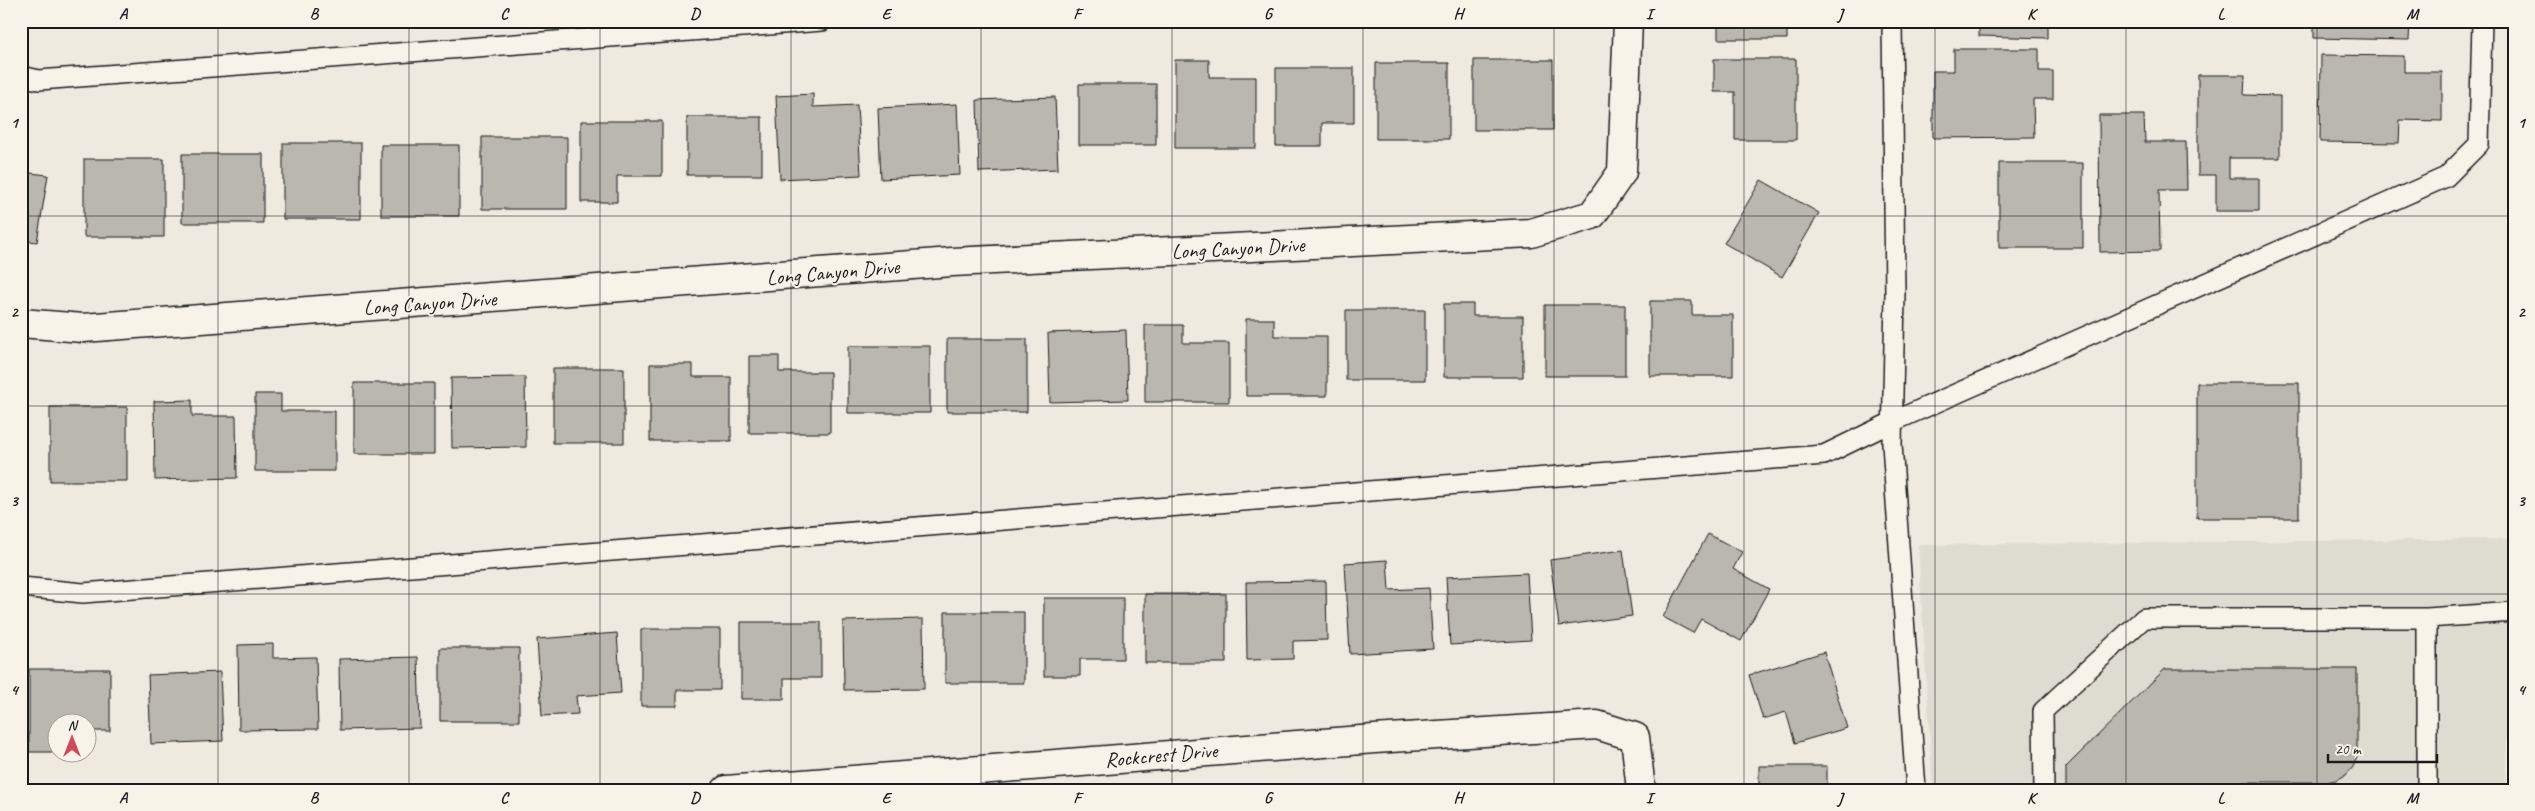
<svg xmlns="http://www.w3.org/2000/svg" width="2535" height="811" viewBox="0 0 2535 811" font-family="Caveat,sans-serif">
<style>
.built{fill:#dedbd1}
.building{fill:#bab7af;stroke:#1c1c1c}
.lines{fill:none;stroke-linecap:round;stroke-linejoin:round}
.lane-casing{stroke:#1c1c1c;stroke-width:22}
.street-casing{stroke:#1c1c1c;stroke-width:31}
.lane{stroke:#f7f3e8;stroke-width:19}
.street{stroke:#f7f3e8;stroke-width:28}
.grid{fill:none;stroke:#1c1c1c;stroke-width:1;stroke-opacity:0.55}
.labels{text-anchor:middle;stroke-width:4;stroke-linejoin:round;paint-order:stroke}
.street-label{font-size:21px;fill:#1c1c1c;stroke:#f7f3e8}
.neatline{fill:none;stroke:#1c1c1c;stroke-width:2}
.grid-label{font-size:16px;text-anchor:middle;font-weight:bold;fill:#1c1c1c}
</style>
<rect width="100%" height="100%" fill="#eeeae0"/>
<filter id="ink" filterUnits="userSpaceOnUse"><feTurbulence type="fractalNoise" baseFrequency=".02" numOctaves="2"/><feDisplacementMap in="SourceGraphic" scale="10" xChannelSelector="R" yChannelSelector="G"/><feConvolveMatrix kernelMatrix="1 2 1 2 8 2 1 2 1" color-interpolation-filters="sRGB"/></filter>
<g filter="url(#ink)">
<path class="built" d="M 2514,539 L 2505,790 L 1933,790 L 1918,545 Z"/>
<path class="building" d="M 1718,21 L 1787,21 L 1787,39 L 1718,39 Z
M 1935,21 L 2048,21 L 2048,38 L 1979,36 L 1979,24 Z
M 2314,21 L 2410,21 L 2409,40 L 2314,38 Z
M 1954,49 L 2039,49 L 2039,71 L 2053,71 L 2053,99 L 2033,99 L 2034,137 L 1933,138 L 1933,71 L 1954,71 Z
M 2321,55 L 2404,56 L 2404,72 L 2442,72 L 2442,121 L 2400,120 L 2399,143 L 2320,142 Z
M 1714,59 L 1796,59 L 1796,140 L 1735,140 L 1735,92 L 1714,92 Z
M 1175,60 L 1209,60 L 1209,77 L 1256,77 L 1256,148 L 1175,148 Z
M 1474,60 L 1553,60 L 1553,130 L 1474,130 Z
M 1376,63 L 1449,63 L 1449,139 L 1376,139 Z
M 1276,68 L 1354,68 L 1354,123 L 1322,123 L 1322,146 L 1276,146 Z
M 2198,75 L 2245,75 L 2244,95 L 2280,96 L 2280,158 L 2229,158 L 2229,178 L 2259,178 L 2259,211 L 2216,211 L 2216,175 L 2198,175 Z
M 1079,84 L 1156,84 L 1156,145 L 1079,145 Z
M 813,94 L 813,107 L 857,105 L 861,175 L 780,179 L 776,96 Z
M 1055,97 L 1058,169 L 979,172 L 977,100 Z
M 957,104 L 960,175 L 881,179 L 878,108 Z
M 2099,115 L 2144,115 L 2145,142 L 2186,142 L 2187,190 L 2159,190 L 2160,251 L 2100,252 Z
M 687,117 L 762,117 L 762,175 L 687,175 Z
M 581,121 L 662,121 L 662,176 L 617,176 L 617,202 L 581,202 Z
M 482,137 L 567,137 L 567,209 L 482,209 Z
M 283,143 L 361,143 L 361,219 L 283,219 Z
M 381,145 L 459,145 L 459,216 L 381,216 Z
M 182,154 L 263,154 L 263,223 L 182,223 Z
M 84,159 L 164,159 L 164,237 L 84,237 Z
M 1999,163 L 2083,163 L 2083,248 L 1999,248 Z
M 21,172 L 48,175 L 37,242 L 21,240 Z
M 1761,180 L 1819,213 L 1782,277 L 1724,243 Z
M 1650,301 L 1692,301 L 1692,315 L 1733,315 L 1733,376 L 1650,376 Z
M 1444,304 L 1473,304 L 1473,316 L 1523,316 L 1523,377 L 1444,377 Z
M 1545,305 L 1625,305 L 1625,376 L 1545,376 Z
M 1346,310 L 1425,310 L 1425,380 L 1346,380 Z
M 1246,319 L 1274,319 L 1274,336 L 1327,336 L 1327,396 L 1246,396 Z
M 1145,325 L 1183,325 L 1183,343 L 1229,343 L 1229,402 L 1145,402 Z
M 1126,330 L 1128,400 L 1050,402 L 1048,333 Z
M 947,339 L 1027,339 L 1027,412 L 947,412 Z
M 848,346 L 930,346 L 930,413 L 848,413 Z
M 749,356 L 779,356 L 779,372 L 830,372 L 830,433 L 749,433 Z
M 650,364 L 693,364 L 693,377 L 731,377 L 731,441 L 650,441 Z
M 553,368 L 624,368 L 624,443 L 553,443 Z
M 525,377 L 526,447 L 452,448 L 451,378 Z
M 354,383 L 434,383 L 434,454 L 354,454 Z
M 2197,383 L 2299,383 L 2299,518 L 2197,518 Z
M 255,394 L 281,394 L 281,411 L 335,411 L 335,471 L 255,471 Z
M 192,400 L 192,416 L 236,416 L 237,478 L 155,480 L 154,401 Z
M 50,407 L 127,407 L 127,481 L 50,481 Z
M 1708,534 L 1742,552 L 1733,569 L 1769,589 L 1741,641 L 1701,619 L 1693,633 L 1663,617 Z
M 1623,550 L 1632,616 L 1559,626 L 1550,560 Z
M 1387,560 L 1389,590 L 1429,588 L 1433,649 L 1350,654 L 1345,563 Z
M 1527,573 L 1531,640 L 1450,645 L 1446,577 Z
M 1326,581 L 1327,640 L 1293,641 L 1293,659 L 1247,660 L 1246,582 Z
M 1145,594 L 1226,594 L 1226,663 L 1145,663 Z
M 1044,598 L 1123,598 L 1123,659 L 1080,659 L 1080,676 L 1044,676 Z
M 945,612 L 1024,612 L 1024,683 L 945,683 Z
M 923,619 L 924,689 L 844,690 L 843,621 Z
M 741,622 L 821,622 L 821,678 L 784,678 L 784,699 L 741,699 Z
M 641,629 L 720,629 L 720,690 L 677,690 L 677,706 L 641,706 Z
M 617,633 L 621,693 L 576,696 L 578,714 L 542,716 L 537,639 Z
M 273,644 L 273,658 L 316,657 L 318,729 L 239,730 L 238,645 Z
M 440,648 L 519,648 L 519,721 L 440,721 Z
M 1824,652 L 1847,728 L 1795,743 L 1786,712 L 1763,719 L 1749,675 Z
M 418,657 L 420,728 L 340,730 L 339,659 Z
M 29,669 L 110,669 L 110,731 L 88,731 L 88,724 L 58,724 L 58,752 L 29,752 Z
M 2165,669 L 2357,669 L 2357,757 L 2353,767 L 2346,775 L 2336,780 L 2326,782 L 2229,782 L 2221,790 L 2066,790 L 2066,767 Z
M 220,672 L 223,741 L 151,744 L 148,675 Z
M 1759,766 L 1827,766 L 1827,790 L 1759,790 Z"/>
<g class="lines">
<defs>
<path id="lane" d="M 1892,21 L 1895,295 L 1892,444 L 1916,790
M 21,76 L 39,80 L 822,21
M 21,587 L 83,593 L 1824,455 L 1892,422 L 2446,177 L 2479,144 L 2482,21
M 2427,618 L 2514,612
M 2044,790 L 2043,711 L 2144,618 L 2427,618 L 2427,790"/>
<path id="street" d="M 21,323 L 83,328 L 952,262 L 1531,233 L 1592,215 L 1622,172 L 1628,21
M 726,790 L 1374,739 L 1597,725 L 1635,737 L 1641,790"/>
</defs>
<use href="#lane" class="lane-casing"/>
<use href="#street" class="street-casing"/>
<use href="#lane" class="lane"/>
<use href="#street" class="street"/>
</g>
</g>
<path class="grid" d="M 218,21 L 218,790M 409,21 L 409,790M 600,21 L 600,790M 791,21 L 791,790M 981,21 L 981,790M 1172,21 L 1172,790M 1363,21 L 1363,790M 1554,21 L 1554,790M 1744,21 L 1744,790M 1935,21 L 1935,790M 2126,21 L 2126,790M 2317,21 L 2317,790M 21,216 L 2514,216M 21,406 L 2514,406M 21,594 L 2514,594"/>
<g class="labels">
<g class="street-label">
<text transform="translate(1238 248) rotate(-3)" y="7">Long Canyon Drive</text>
<text transform="translate(833 272) rotate(-5)" y="7">Long Canyon Drive</text>
<text transform="translate(430 303) rotate(-4)" y="7">Long Canyon Drive</text>
<text transform="translate(1161 755) rotate(-5)" y="7">Rockcrest Drive</text>
</g>
</g>
<rect width="2535" height="811" fill="none" stroke="#f7f3e8" stroke-width="55"/>
<g transform="translate(72 738)"><circle r="24" fill="#f7f3e8" stroke="#9f9d96"/>
<path d="M0-4L9 19L0 12L-9 19Z" fill="#d1495b"/>
<text y="-8" font-size="14" font-weight="bold" text-anchor="middle" fill="#1c1c1c">N</text>
</g>
<path d="M2328 754v8h109v-8" fill="none" stroke="#1c1c1c" stroke-width="2.5"/>
<text x="2335" y="754" font-size="15" fill="#1c1c1c" stroke="#f7f3e8" stroke-width="4" paint-order="stroke">20 m</text>
<rect x="28" y="28" width="2480" height="756" class="neatline"/>
<g class="grid-label">
<text x="123" y="19">A</text>
<text x="314" y="19">B</text>
<text x="504" y="19">C</text>
<text x="695" y="19">D</text>
<text x="886" y="19">E</text>
<text x="1077" y="19">F</text>
<text x="1268" y="19">G</text>
<text x="1458" y="19">H</text>
<text x="1649" y="19">I</text>
<text x="1840" y="19">J</text>
<text x="2031" y="19">K</text>
<text x="2221" y="19">L</text>
<text x="2412" y="19">M</text>
<text x="14" y="128">1</text>
<text x="2521" y="128">1</text>
<text x="14" y="317">2</text>
<text x="2521" y="317">2</text>
<text x="14" y="506">3</text>
<text x="2521" y="506">3</text>
<text x="14" y="695">4</text>
<text x="2521" y="695">4</text>
<text x="123" y="803">A</text>
<text x="314" y="803">B</text>
<text x="504" y="803">C</text>
<text x="695" y="803">D</text>
<text x="886" y="803">E</text>
<text x="1077" y="803">F</text>
<text x="1268" y="803">G</text>
<text x="1458" y="803">H</text>
<text x="1649" y="803">I</text>
<text x="1840" y="803">J</text>
<text x="2031" y="803">K</text>
<text x="2221" y="803">L</text>
<text x="2412" y="803">M</text>
</g>
</svg>
